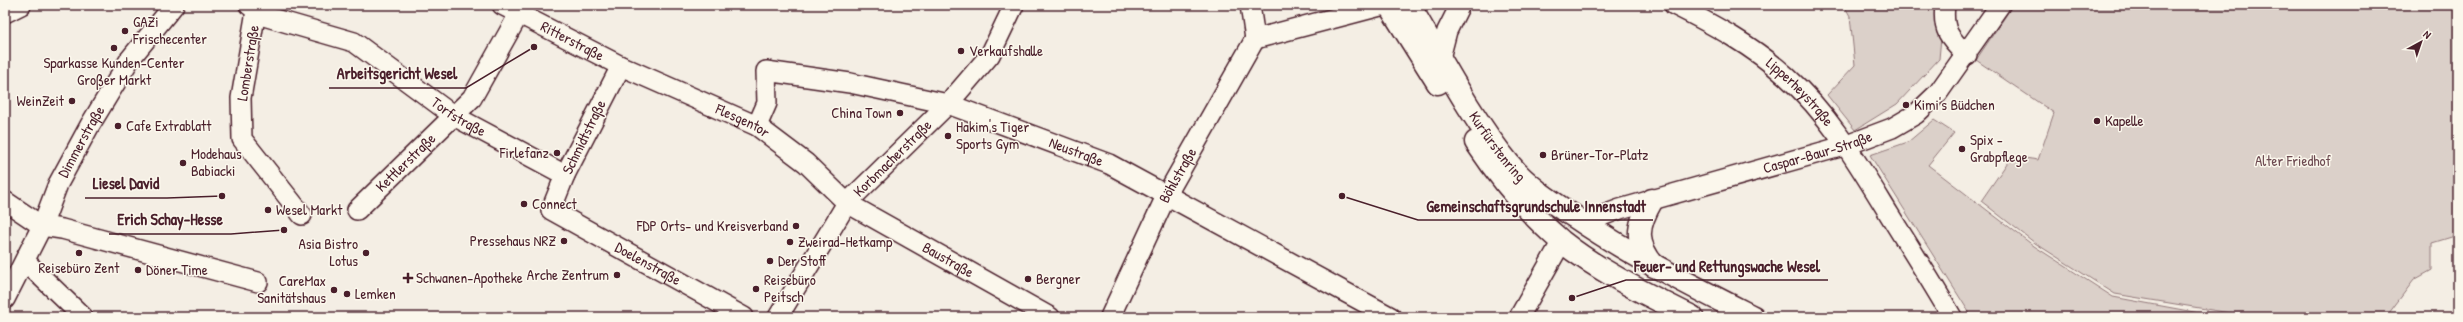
<svg xmlns="http://www.w3.org/2000/svg" width="2463" height="322" viewBox="0 0 2463 322" font-family="'Patrick Hand',sans-serif">
<style>
.green{fill:#dbd0c9;stroke:#92787a}
.lines{fill:none;stroke-linecap:round;stroke-linejoin:round}
.minor-casing{stroke:#4a1f2b;stroke-width:22}
.major-casing{stroke:#4a1f2b;stroke-width:25}
.minor{stroke:#fbf7ec;stroke-width:19}
.major{stroke:#fbf7ec;stroke-width:22}
.poi-dot{fill:#4a1f2b;stroke:#fbf7ec;stroke-width:1.5}
.labels{text-anchor:middle;stroke-width:3;stroke-linejoin:round;paint-order:stroke}
.poi-label{font-size:15px;fill:#4a1f2b;stroke:#fbf7ec;text-anchor:start}
.street-label{font-size:15px;fill:#4a1f2b;stroke:#fbf7ec}
.park-label{font-size:15px;fill:#6e4b52;stroke:#fbf7ec}
.leader{fill:none;stroke:#4a1f2b;stroke-width:1.5}
.callout-dot{fill:#4a1f2b;stroke:#fbf7ec;stroke-width:1.5}
.callout-label{font-size:16px;text-anchor:middle;font-weight:bold;fill:#4a1f2b;stroke:#fbf7ec;stroke-width:3;stroke-linejoin:round;paint-order:stroke}
</style>
<rect width="100%" height="100%" fill="#f4eee4"/>
<filter id="ink" filterUnits="userSpaceOnUse"><feTurbulence type="fractalNoise" baseFrequency=".025" numOctaves="2"/><feDisplacementMap in="SourceGraphic" scale="8" xChannelSelector="R" yChannelSelector="G"/><feConvolveMatrix kernelMatrix="1 2 1 2 8 2 1 2 1" color-interpolation-filters="sRGB"/></filter>
<g filter="url(#ink)">
<path class="green" d="M 1844,5 L 1944,5 L 1939,59 L 1897,104 L 1855,130 L 1827,95 L 1855,65 L 1850,16 Z
M 2013,5 L 2458,5 L 2458,235 L 2432,243 L 2432,270 L 2414,280 L 2386,317 L 2254,317 L 2115,294 L 2035,243 L 1981,201 L 2012,156 L 2038,160 L 2054,113 L 1976,60 Z
M 1934,120 L 1954,133 L 1928,165 L 2034,246 L 2113,297 L 2221,317 L 1972,317 L 1870,155 L 1908,142 Z"/>
<g class="lines">
<defs>
<g id="minor">
<path id="s1" d="M 249,5 L 264,16 L 354,42 L 454,116 L 565,175"/>
<path id="s2" d="M 502,5 L 621,66 L 757,126 L 806,163 L 847,203 L 1050,317"/>
<path d="M 1250,5 L 1255,39"/>
<path id="s3" d="M 1674,5 C 1714,25 1753,46 1786,76 C 1830,115 1859,165 1889,214 C 1910,248 1932,282 1952,317"/>
<path d="M 1945,5 C 1942,30 1949,38 1967,55"/>
<path d="M 256,11 L 241,98 L 242,139 L 302,215"/>
<path d="M 5,13 L 21,5"/>
<path d="M 1255,39 L 1384,5"/>
<path d="M 1440,58 L 1447,31 L 1460,5"/>
<path id="s4" d="M 621,66 L 565,175 L 551,210 L 744,317"/>
<path id="s5" d="M 757,126 L 767,103 L 766,71 L 850,83 L 948,104 L 1109,164 L 1391,317"/>
<path d="M 5,201 L 42,226 L 62,229 L 258,282"/>
<path id="s6" d="M 357,210 L 472,98 L 519,14"/>
<path id="s7" d="M 1583,223 L 1620,209 L 1847,145 L 1892,128 L 1916,114 L 1938,93 L 2000,5"/>
<path d="M 25,261 L 83,317"/>
<path id="s8" d="M 5,299 L 42,226 L 58,184 L 90,125 L 130,59 L 174,5"/>
<path id="s9" d="M 778,317 L 847,203 L 948,104 L 990,55 L 1014,5"/>
<path id="s10" d="M 1110,317 L 1167,194 L 1255,39"/>
<path d="M 1519,317 L 1562,241"/>
</g>
<g id="major">
<path d="M 1389,5 L 1438,83"/>
<path id="s11" d="M 1409,5 C 1441,59 1470,116 1509,164 C 1527,186 1552,202 1575,217 C 1632,256 1692,286 1753,317"/>
<path d="M 1476,142 C 1500,178 1528,213 1561,241 C 1600,272 1648,295 1692,317"/>
<path d="M 1652,200 C 1637,226 1634,242 1654,266"/>
</g>
</defs>
<use href="#minor" class="minor-casing"/>
<use href="#major" class="major-casing"/>
<use href="#minor" class="minor"/>
<use href="#major" class="major"/>
</g>
</g>
<g class="poi-dot">
<circle cx="125" cy="31" r="4"/>
<circle cx="114" cy="48" r="4"/>
<circle cx="961" cy="51" r="4"/>
<circle cx="72" cy="101" r="4"/>
<circle cx="1906" cy="105" r="4"/>
<circle cx="900" cy="113" r="4"/>
<circle cx="2097" cy="121" r="4"/>
<circle cx="118" cy="126" r="4"/>
<circle cx="948" cy="136" r="4"/>
<circle cx="1962" cy="149" r="4"/>
<circle cx="557" cy="153" r="4"/>
<circle cx="1543" cy="155" r="4"/>
<circle cx="183" cy="163" r="4"/>
<circle cx="524" cy="204" r="4"/>
<circle cx="268" cy="210" r="4"/>
<circle cx="796" cy="226" r="4"/>
<circle cx="564" cy="241" r="4"/>
<circle cx="790" cy="242" r="4"/>
<circle cx="79" cy="253" r="4"/>
<circle cx="366" cy="253" r="4"/>
<circle cx="770" cy="261" r="4"/>
<circle cx="138" cy="270" r="4"/>
<circle cx="617" cy="275" r="4"/>
<path d="M406 272h4v4h4v4h-4v4h-4v-4h-4v-4h4z"/>
<circle cx="1028" cy="279" r="4"/>
<circle cx="756" cy="289" r="4"/>
<circle cx="334" cy="290" r="4"/>
<circle cx="347" cy="294" r="4"/>
</g>
<g class="labels">
<g class="poi-label">
<text x="133" y="27">GAZi<tspan x="133" dy="17">Frischecenter</tspan></text>
<text x="969" y="56">Verkaufshalle</text>
<text x="114" y="68" text-anchor="middle">Sparkasse Kunden-Center<tspan x="114" dy="17">Großer Markt</tspan></text>
<text x="64" y="106" text-anchor="end">WeinZeit</text>
<text x="1914" y="110">Kimi's Büdchen</text>
<text x="892" y="118" text-anchor="end">China Town</text>
<text x="2105" y="126">Kapelle</text>
<text x="126" y="131">Cafe Extrablatt</text>
<text x="956" y="132">Hakim's Tiger<tspan x="956" dy="17">Sports Gym</tspan></text>
<text x="1970" y="145">Spix -<tspan x="1970" dy="17">Grabpflege</tspan></text>
<text x="549" y="158" text-anchor="end">Firlefanz</text>
<text x="191" y="159">Modehaus<tspan x="191" dy="17">Babiacki</tspan></text>
<text x="1551" y="160">Brüner-Tor-Platz</text>
<text x="532" y="209">Connect</text>
<text x="276" y="215">Wesel Markt</text>
<text x="788" y="231" text-anchor="end">FDP Orts- und Kreisverband</text>
<text x="556" y="246" text-anchor="end">Pressehaus NRZ</text>
<text x="798" y="247">Zweirad-Hetkamp</text>
<text x="358" y="249" text-anchor="end">Asia Bistro<tspan x="358" dy="17">Lotus</tspan></text>
<text x="778" y="266">Der Stoff</text>
<text x="79" y="273" text-anchor="middle">Reisebüro Zent</text>
<text x="146" y="275">Döner Time</text>
<text x="609" y="280" text-anchor="end">Arche Zentrum</text>
<text x="416" y="283">Schwanen-Apotheke</text>
<text x="1036" y="284">Bergner</text>
<text x="764" y="285">Reisebüro<tspan x="764" dy="17">Peitsch</tspan></text>
<text x="326" y="286" text-anchor="end">CareMax<tspan x="326" dy="17">Sanitätshaus</tspan></text>
<text x="355" y="299">Lemken</text>
</g>
<g class="street-label">
<text dy="5" stroke="none"><textPath href="#s2" startOffset="79">Ritterstraße</textPath></text>
<text transform="translate(248 63) rotate(-81)" y="5">Lomberstraße</text>
<text dy="5" stroke="none"><textPath href="#s3" startOffset="154">Lipperheystraße</textPath></text>
<text dy="5" stroke="none"><textPath href="#s1" startOffset="241">Torfstraße</textPath></text>
<text dy="5" stroke="none"><textPath href="#s2" startOffset="267">Flesgentor</textPath></text>
<text transform="translate(584 137) rotate(-64)" y="5">Schmidtstraße</text>
<text dy="5" stroke="none"><textPath href="#s8" startOffset="175">Dimmerstraße</textPath></text>
<text dy="5" stroke="none"><textPath href="#s11" startOffset="167">Kurfürstenring</textPath></text>
<text dy="5" stroke="none"><textPath href="#s5" startOffset="379">Neustraße</textPath></text>
<text dy="5" stroke="none"><textPath href="#s7" startOffset="245">Caspar-Baur-Straße</textPath></text>
<text dy="5" stroke="none"><textPath href="#s9" startOffset="197">Korbmacherstraße</textPath></text>
<text dy="5" stroke="none"><textPath href="#s6" startOffset="68">Kettlerstraße</textPath></text>
<text dy="5" stroke="none"><textPath href="#s10" startOffset="157">Böhlstraße</textPath></text>
<text dy="5" stroke="none"><textPath href="#s2" startOffset="517">Baustraße</textPath></text>
<text dy="5" stroke="none"><textPath href="#s4" startOffset="271">Doelenstraße</textPath></text>
</g>
<g class="park-label">
<text x="2293" y="166">Alter Friedhof</text>
</g>
</g>
<path class="leader" d="M534 47L466 88H329M222 196L167 198H85M1342 196L1418 220H1653M284 230L231 234H109M1572 298L1626 280H1828"/>
<g class="callout-dot">
<circle cx="534" cy="47" r="4"/>
<circle cx="222" cy="196" r="4"/>
<circle cx="1342" cy="196" r="4"/>
<circle cx="284" cy="230" r="4"/>
<circle cx="1572" cy="298" r="4"/>
</g>
<g class="callout-label">
<text x="397" y="79">Arbeitsgericht Wesel</text>
<text x="126" y="189">Liesel David</text>
<text x="1536" y="212">Gemeinschaftsgrundschule Innenstadt</text>
<text x="170" y="225">Erich Schay-Hesse</text>
<text x="1727" y="272">Feuer- und Rettungswache Wesel</text>
</g>
<rect width="2463" height="322" fill="none" stroke="#fbf7ec" stroke-width="20"/>
<rect x="10" y="10" width="2443" height="302" fill="none" stroke="#4a1f2b" stroke-width="1.5" filter="url(#ink)"/>
<g transform="translate(2421 42) rotate(40)" stroke="#fbf7ec" stroke-width="3" paint-order="stroke">
<path d="M0-3L7 15L0 10L-7 15Z" fill="#4a1f2b"/>
<text y="-6" font-size="11" font-weight="bold" text-anchor="middle" fill="#4a1f2b">N</text>
</g>
</svg>
